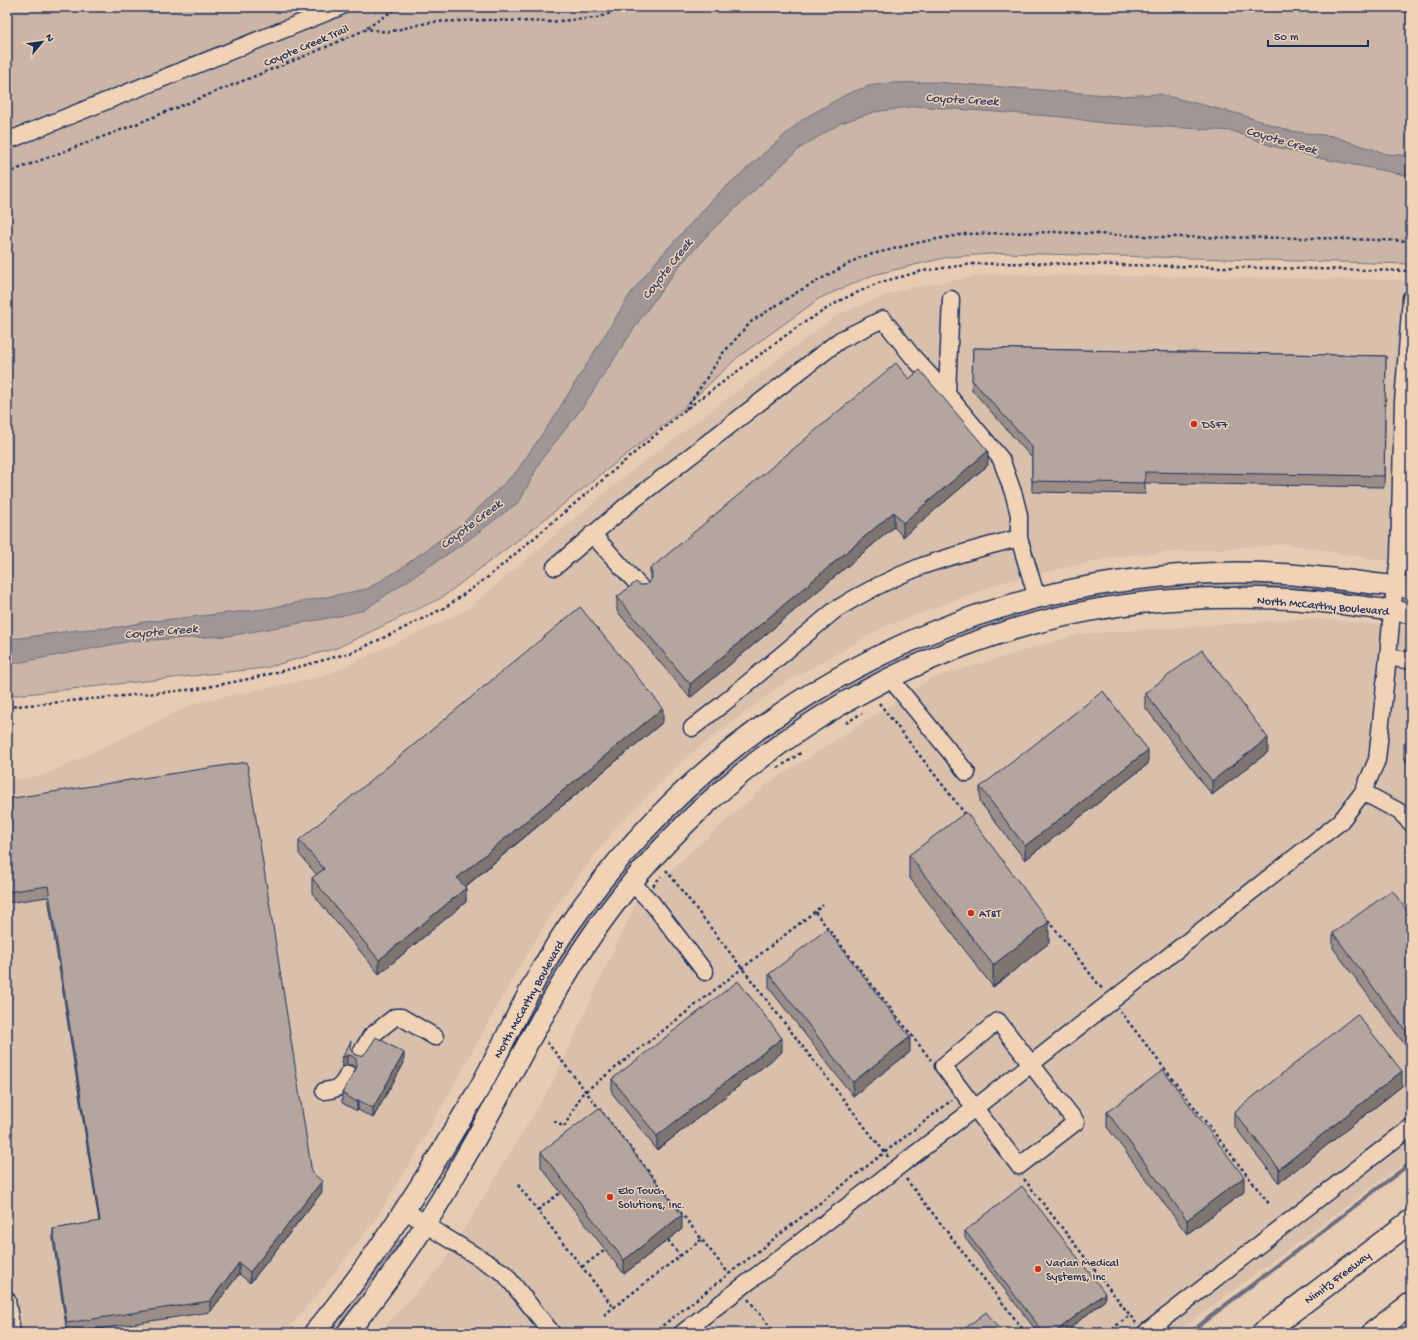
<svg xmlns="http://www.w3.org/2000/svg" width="1418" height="1340" viewBox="0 0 1418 1340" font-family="'Gochi Hand',sans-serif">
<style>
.built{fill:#d8c0ad}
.green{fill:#cab5a7;stroke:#727282}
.water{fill:#a19696;stroke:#6b6d80}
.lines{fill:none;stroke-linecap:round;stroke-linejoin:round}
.stream{stroke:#6b6d80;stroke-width:4}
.minor-casing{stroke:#1b2f5e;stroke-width:19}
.major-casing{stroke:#1b2f5e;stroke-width:23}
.highway-casing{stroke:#1b2f5e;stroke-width:25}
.path{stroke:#1b2f5e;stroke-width:2.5;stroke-dasharray:3 3;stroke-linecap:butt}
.minor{stroke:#f0d3b7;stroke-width:16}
.major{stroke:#f0d3b7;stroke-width:20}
.highway{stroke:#f0d3b7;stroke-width:22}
.wall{fill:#9b8e88;stroke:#1b2f5e}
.shaded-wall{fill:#7e746f;stroke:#1b2f5e}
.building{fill:#b4a59e;stroke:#1b2f5e}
.poi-dot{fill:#c8321e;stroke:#f0d3b7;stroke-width:1.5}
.labels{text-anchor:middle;stroke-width:3;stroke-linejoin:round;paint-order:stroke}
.street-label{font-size:12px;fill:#1b2f5e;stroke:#f0d3b7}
.poi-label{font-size:12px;fill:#1b2f5e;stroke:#f0d3b7;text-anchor:start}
.water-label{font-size:13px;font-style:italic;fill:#364469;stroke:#f0d3b7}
</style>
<rect width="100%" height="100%" fill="#e7ccb3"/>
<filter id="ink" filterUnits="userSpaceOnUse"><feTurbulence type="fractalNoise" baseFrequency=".025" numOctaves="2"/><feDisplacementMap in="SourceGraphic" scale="8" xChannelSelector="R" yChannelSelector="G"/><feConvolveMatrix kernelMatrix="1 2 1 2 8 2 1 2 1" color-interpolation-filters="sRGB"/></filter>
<g filter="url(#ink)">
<path class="built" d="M 989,274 L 1411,280 L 1411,563 L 1373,559 L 1287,544 L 1119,556 L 1007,581 L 886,626 L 781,685 L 684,759 L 614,830 L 558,903 L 515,974 L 411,1162 L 373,1223 L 323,1288 L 284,1333 L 7,1333 L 7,781 L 45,775 L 195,703 L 324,676 L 465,611 L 620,480 L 837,315 L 903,289 Z
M 1312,618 L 1411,628 L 1411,1158 L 1176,1333 L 378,1333 L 443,1264 L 553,1082 L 637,900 L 766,785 L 932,678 L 1080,634 Z"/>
<path class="green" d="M 7,7 L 1411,7 L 1411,264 L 1006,253 L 948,257 L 873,275 L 820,298 L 738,357 L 675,416 L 526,534 L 441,598 L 337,648 L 265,668 L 7,696 Z
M 1246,583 L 1312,586 L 1374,595 L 1372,596 L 1322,590 L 1249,585 L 1184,594 L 1142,598 L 859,688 L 639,867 L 491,1098 C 500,1077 509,1056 518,1035 C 525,1019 535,1004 544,988 C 551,976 558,962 566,950 C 685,765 882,631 1100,595 C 1148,587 1197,584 1246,583 Z
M 400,1240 L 401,1240 L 369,1287 L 333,1333 L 329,1333 L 382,1265 Z"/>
<path class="water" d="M 936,82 L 1120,96 L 1159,94 L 1239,114 L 1290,131 L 1332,136 L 1387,154 L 1411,156 L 1411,176 L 1319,158 L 1269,145 L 1233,131 L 1103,123 L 1063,117 L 916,106 L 874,112 L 841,123 L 800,148 L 712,230 L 681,264 L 641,318 L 582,408 L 541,460 L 520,501 L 464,543 L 364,610 L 340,616 L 228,636 L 131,641 L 17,663 L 7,664 L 7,639 L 20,638 L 78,630 L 120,627 L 144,622 L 265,609 L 367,589 L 397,571 L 463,523 L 516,472 L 552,420 L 631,293 L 659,258 L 719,193 L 803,119 L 847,94 L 869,86 L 890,83 Z"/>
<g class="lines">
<path class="stream" d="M 1189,1333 L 1411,1163"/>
<defs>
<path id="minor" d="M 7,141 L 340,7
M 947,394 L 951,299
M 592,534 L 643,590
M 555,567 L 626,506 L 840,340 L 883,319 L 912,356 L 947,394 L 1001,459 L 1014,495 L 1019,515 L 1019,538 L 1037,598
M 1388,657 L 1411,661
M 890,678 L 967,773
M 692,728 L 724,703 L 835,610 C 862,593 892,578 922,566 C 954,555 987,546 1019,538
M 1363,792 L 1400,812 L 1411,823
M 632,883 L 652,903 L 705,972
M 998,1021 L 1076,1122 L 1019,1166 L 943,1066 Z
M 359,1056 L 371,1036 L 395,1017 L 401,1017 L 435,1037
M 324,1091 C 338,1089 341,1088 348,1074
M 405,1210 L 442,1235 L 504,1273 L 552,1333
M 7,1300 L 12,1333
M 682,1333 L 971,1111 L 1340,822 L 1363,792 L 1377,760 L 1388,657 L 1392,611 L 1399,558 L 1403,402 L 1411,298
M 1145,1333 L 1411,1127"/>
<path id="major" d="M 314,1333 C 363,1275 404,1213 443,1149 C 455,1128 468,1108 480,1087 C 509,1034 533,978 567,928 C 709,721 929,593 1180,575 C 1225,571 1272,572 1317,577 C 1349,580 1380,585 1411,588
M 347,1333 C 388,1282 426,1228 458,1170 C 482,1128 506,1084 529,1041 C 548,1008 565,975 586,944 C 720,744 946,612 1187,599 C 1229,597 1271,597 1313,601 C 1346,604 1378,609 1411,613"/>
<path id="highway" d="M 1263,1333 L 1411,1221
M 1373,1333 L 1411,1304"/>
</defs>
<use href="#minor" class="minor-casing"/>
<use href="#major" class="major-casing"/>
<use href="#highway" class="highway-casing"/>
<path class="path" d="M 367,28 L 398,7
M 7,173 L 126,128 L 317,51 L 367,29 L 388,32 L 431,22 L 488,20 L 549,22 L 597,18 L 626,7
M 686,409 L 723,353 L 752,321 L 799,291 L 861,257 L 921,242 L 965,234 L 1054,232 L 1164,237 L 1315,238 L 1411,241
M 879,703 L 966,815
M 7,707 L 197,689 L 249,679 L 302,666 L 353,652 L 398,631 L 446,607 L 488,577 L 685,410 L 800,325 L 841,300 L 878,283 L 922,271 L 973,264 L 1028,263 L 1411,271
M 846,723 L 862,713
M 778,768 L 802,752
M 666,870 L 889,1158
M 653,886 L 661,876
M 815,912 L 931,1060
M 1048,920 L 1103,990
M 1120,1011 L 1270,1205
M 547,1042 L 729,1274
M 554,1121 L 564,1127 L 582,1094 L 823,905
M 906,1179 L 1026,1333
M 1024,1179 L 1136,1323
M 518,1185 L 614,1308
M 538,1210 L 561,1192
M 668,1240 L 680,1256
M 582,1267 L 605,1250
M 748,1299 L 775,1333
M 604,1315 L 702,1239
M 653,1333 L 952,1100
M 1107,1333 L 1130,1315"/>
<use href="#minor" class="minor"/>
<use href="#major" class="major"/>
<use href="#highway" class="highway"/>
</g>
<path class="wall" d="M 973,348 L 1386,356 L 1384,487 L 1145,483 L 1145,494 L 1032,492 L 1032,458 L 972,390 Z
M 909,379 L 988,465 L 903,537 L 894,527 L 690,698 L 617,611 L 617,597 L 640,585 L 645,585 L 649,583 L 650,581 L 650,569 Z
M 1145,693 L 1268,752 L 1212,795 L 1145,707 Z
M 663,722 L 465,887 L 466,902 L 379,974 L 312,893 L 312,878 L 317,875 L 299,854 L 299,840 Z
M 1411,739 L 1411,768 L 1404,758 L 1404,744 Z
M 1148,764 L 1025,860 L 980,802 L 980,787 Z
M 7,799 L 312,1173 L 322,1192 L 250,1283 L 239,1274 L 210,1312 L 71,1333 L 67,1333 L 53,1240 L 53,1229 L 99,1222 L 48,897 L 7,903 Z
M 909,855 L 1049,943 L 993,987 L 909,877 Z
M 1411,916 L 1411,1053 L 1333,948 L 1333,933 Z
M 769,974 L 910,1052 L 853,1096 L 769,988 Z
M 351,1051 L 354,1054 L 358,1056 L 404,1063 L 373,1118 L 358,1110 L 357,1111 L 342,1103 L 342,1093 L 356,1069 L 352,1065 L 347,1065 L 342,1067 L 342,1058 Z
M 782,1052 L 657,1150 L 612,1093 L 612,1079 Z
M 1402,1086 L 1279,1183 L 1234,1126 L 1234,1112 Z
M 1107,1112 L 1244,1192 L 1187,1234 L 1107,1127 Z
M 541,1152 L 682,1229 L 624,1274 L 541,1167 Z
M 965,1231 L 1105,1300 L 1064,1333 L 1038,1333 L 965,1238 Z"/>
<path class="shaded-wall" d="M 988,451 L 988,465 L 903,537 L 903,523 Z
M 894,512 L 894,527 L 690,698 L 690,684 Z
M 663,708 L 663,722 L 457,893 L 457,878 Z
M 1268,738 L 1268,752 L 1212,795 L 1212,781 Z
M 1148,750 L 1148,764 L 1025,860 L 1025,846 Z
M 466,888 L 466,902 L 379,974 L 379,960 Z
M 1049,922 L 1049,943 L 993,987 L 993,965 Z
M 910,1037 L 910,1052 L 853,1096 L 853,1082 Z
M 782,1038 L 782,1052 L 657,1150 L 657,1136 Z
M 404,1053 L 404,1063 L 373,1118 L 373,1108 Z
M 347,1055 L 347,1065 L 342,1067 L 342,1058 Z
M 1402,1071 L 1402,1086 L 1279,1183 L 1279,1169 Z
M 358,1100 L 358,1110 L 357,1111 L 357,1102 Z
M 1244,1177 L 1244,1192 L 1187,1234 L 1187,1220 Z
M 322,1181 L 322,1192 L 250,1283 L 250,1272 Z
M 682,1215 L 682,1229 L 624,1274 L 624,1260 Z
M 239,1263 L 239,1274 L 210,1312 L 210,1301 Z
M 1105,1293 L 1105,1300 L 1064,1333 L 1054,1333 Z"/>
<path class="building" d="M 973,348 L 1386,356 L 1384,476 L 1145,472 L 1145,483 L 1032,481 L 1032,447 L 972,380 Z
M 896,363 L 909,379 L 920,370 L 988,451 L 903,523 L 894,512 L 690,684 L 617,597 L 636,582 L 640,585 L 645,585 L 649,583 L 652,578 L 652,573 L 650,569 Z
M 580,607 L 663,708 L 457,878 L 466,888 L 379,960 L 312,878 L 324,869 L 299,840 Z
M 1202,650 L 1268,738 L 1212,781 L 1145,693 Z
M 1103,691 L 1148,750 L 1025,846 L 980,787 Z
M 1411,739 L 1411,753 L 1404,744 Z
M 247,762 L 312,1173 L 322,1181 L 250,1272 L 239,1263 L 210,1301 L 67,1323 L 53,1229 L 100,1221 L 48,886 L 7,892 L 7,799 Z
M 966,812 L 1049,922 L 993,965 L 909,855 Z
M 1392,890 L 1411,916 L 1411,1038 L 1333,933 Z
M 827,929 L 910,1037 L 853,1082 L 769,974 Z
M 738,981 L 782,1038 L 657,1136 L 612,1079 Z
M 1357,1014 L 1402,1071 L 1279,1169 L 1234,1112 Z
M 376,1037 L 404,1053 L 373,1108 L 358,1100 L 357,1102 L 342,1093 L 356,1069 L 357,1064 L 356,1059 L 352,1056 L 347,1055 L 342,1058 L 351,1041 L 350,1046 L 351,1050 L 354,1054 L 358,1056 L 363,1055 L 367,1051 Z
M 1163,1070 L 1244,1177 L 1187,1220 L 1107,1112 Z
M 599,1108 L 682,1215 L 624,1260 L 541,1152 Z
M 1022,1186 L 1105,1293 L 1054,1333 L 1044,1333 L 965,1231 Z
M 986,1312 L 1002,1333 L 959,1333 Z"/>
</g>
<g class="poi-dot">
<circle cx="1194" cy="424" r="4"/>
<circle cx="971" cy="913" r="4"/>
<circle cx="610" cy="1197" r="4"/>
<circle cx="1038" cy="1269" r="4"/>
</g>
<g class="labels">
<g class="street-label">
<text transform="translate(306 45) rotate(-23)" y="4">Coyote Creek Trail</text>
<text transform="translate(1323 605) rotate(5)" y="4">North McCarthy Boulevard</text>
<text transform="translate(528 999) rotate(-61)" y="4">North McCarthy Boulevard</text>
<text transform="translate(1337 1277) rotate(-37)" y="4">Nimitz Freeway</text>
</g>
<g class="poi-label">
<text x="1202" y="428">DSF7</text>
<text x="979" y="917">AT&amp;T</text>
<text x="618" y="1194">Elo Touch<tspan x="618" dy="14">Solutions, Inc.</tspan></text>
<text x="1046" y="1266">Varian Medical<tspan x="1046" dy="14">Systems, Inc</tspan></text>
</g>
<g class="water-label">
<text transform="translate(962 98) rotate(3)" y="5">Coyote Creek</text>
<text transform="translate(1282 139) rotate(16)" y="5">Coyote Creek</text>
<text transform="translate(666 268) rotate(-52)" y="5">Coyote Creek</text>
<text transform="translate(470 523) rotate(-37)" y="5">Coyote Creek</text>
<text transform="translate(161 630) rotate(-5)" y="5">Coyote Creek</text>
</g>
</g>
<rect width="1418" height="1340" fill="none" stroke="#f0d3b7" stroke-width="24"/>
<rect x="12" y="12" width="1394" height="1316" fill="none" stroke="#1b2f5e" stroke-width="1.5" filter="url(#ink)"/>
<g transform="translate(42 42) rotate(61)" stroke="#f0d3b7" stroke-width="3" paint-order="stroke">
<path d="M0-3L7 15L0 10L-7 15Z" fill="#1b2f5e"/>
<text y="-6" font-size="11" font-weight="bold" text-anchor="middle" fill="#1b2f5e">N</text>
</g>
<path d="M1268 40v6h100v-6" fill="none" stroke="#1b2f5e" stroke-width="2"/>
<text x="1274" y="40" font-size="12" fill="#1b2f5e" stroke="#f0d3b7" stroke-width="3" paint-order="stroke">50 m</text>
</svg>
